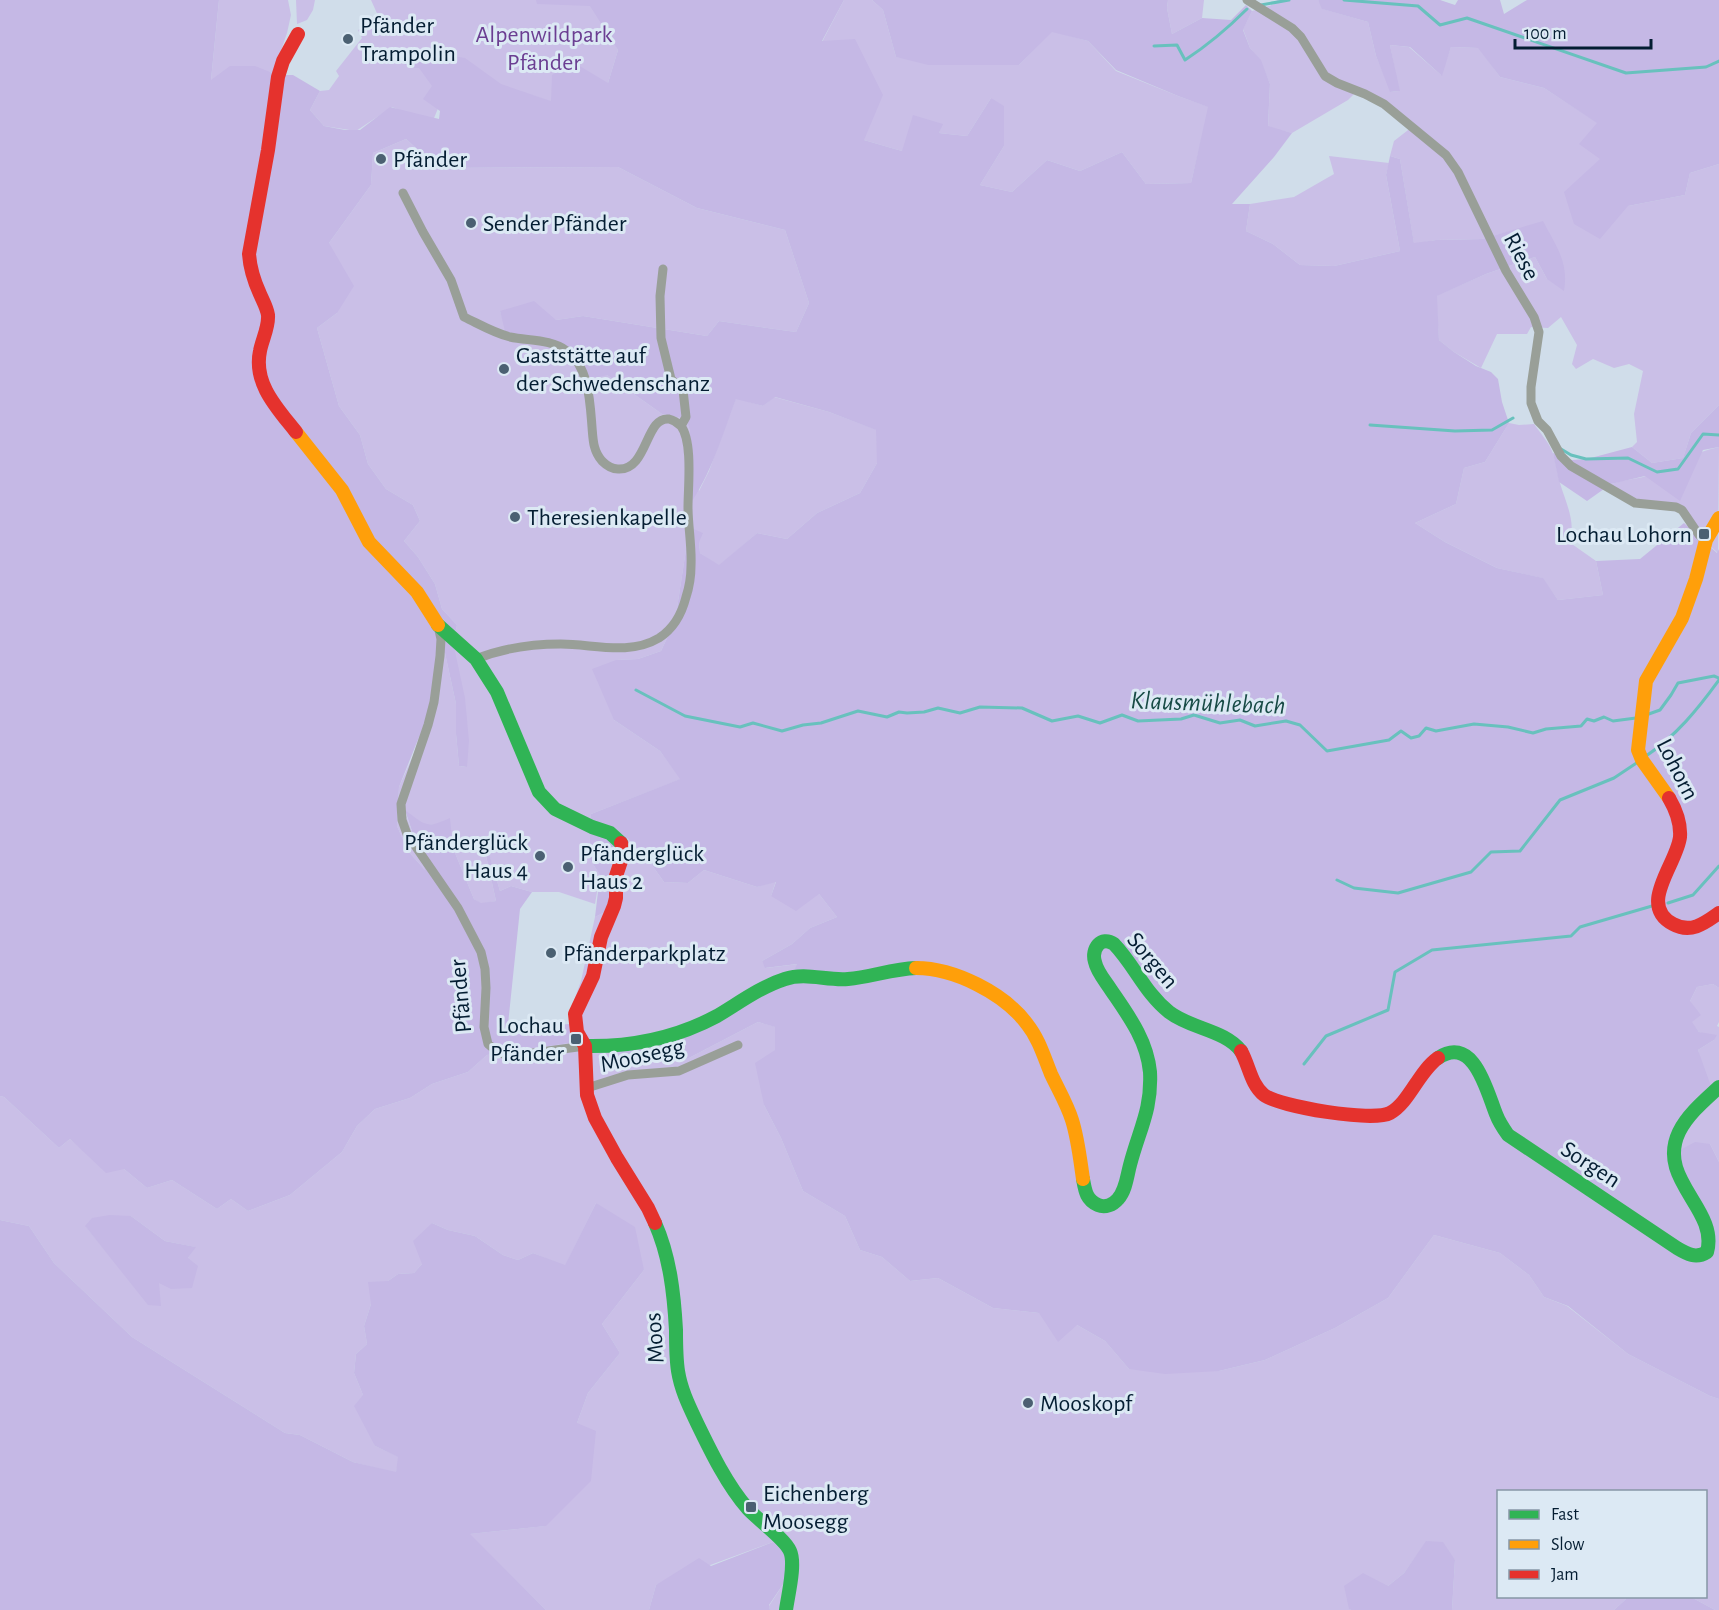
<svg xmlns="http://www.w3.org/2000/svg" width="1719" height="1610" viewBox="0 0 1719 1610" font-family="'Alegreya Sans',sans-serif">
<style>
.green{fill:#cabfe7;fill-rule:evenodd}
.forest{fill:#c5b8e5}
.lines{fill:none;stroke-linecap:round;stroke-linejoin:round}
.stream{stroke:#68c1bd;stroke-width:3}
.street{stroke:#999f98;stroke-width:9}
.fast{stroke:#30b455;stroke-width:14}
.slow{stroke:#ff9f0a;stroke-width:14}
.jam{stroke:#e5322d;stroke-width:14}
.poi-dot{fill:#4b6072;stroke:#dce9f4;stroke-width:2}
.labels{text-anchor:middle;stroke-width:6;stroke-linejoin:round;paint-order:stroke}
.poi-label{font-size:24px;fill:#041d32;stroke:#dce9f4;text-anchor:start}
.park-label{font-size:24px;fill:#6b3e92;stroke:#dce9f4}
.street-label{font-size:24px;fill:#041d32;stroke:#dce9f4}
.water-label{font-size:26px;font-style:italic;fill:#184b46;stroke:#dce9f4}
</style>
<rect width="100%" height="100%" fill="#d0ddea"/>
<path class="green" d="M 219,0 L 288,0 L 291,15 L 287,33 L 273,74 L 211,80 Z
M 296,0 L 315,0 L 313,10 L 307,20 L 297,24 Z
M 371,0 L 590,0 L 618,50 L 608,83 L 552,102 L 532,95 L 441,101 L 432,123 L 392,107 L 356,131 L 324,126 L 310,110 L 320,91 L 329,90 L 339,76 L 336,71 L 362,38 L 358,30 L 380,20 Z
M 844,0 L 872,0 L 883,10 L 896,57 L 1019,65 L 1052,31 L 1088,41 L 1116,71 L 1178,96 L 1209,107 L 1191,183 L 1146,184 L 1122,152 L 1080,171 L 1047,160 L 1012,192 L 980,185 L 1004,146 L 991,98 L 967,136 L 939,133 L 942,124 L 902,151 L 864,140 L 822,42 Z
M 1168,0 L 1204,0 L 1202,18 L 1172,34 L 1167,8 Z
M 1277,0 L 1318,0 L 1323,9 L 1368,22 L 1376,56 L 1391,92 L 1399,91 L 1390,45 L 1409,47 L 1441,75 L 1451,47 L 1479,48 L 1500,77 L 1544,88 L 1598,123 L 1600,158 L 1628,206 L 1685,195 L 1690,173 L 1719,164 L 1719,405 L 1691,433 L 1683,458 L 1652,463 L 1632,447 L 1637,442 L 1634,414 L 1643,371 L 1629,364 L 1614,368 L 1593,359 L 1576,369 L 1572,364 L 1577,345 L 1561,317 L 1548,328 L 1531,327 L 1527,334 L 1497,334 L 1481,368 L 1454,352 L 1439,340 L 1436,296 L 1486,274 L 1535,257 L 1547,279 L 1543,222 L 1482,239 L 1436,240 L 1414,244 L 1400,159 L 1390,156 L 1394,141 L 1412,127 L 1359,89 L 1348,100 L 1292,133 L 1268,127 L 1270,84 L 1260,60 L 1250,48 L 1243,29 L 1252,11 L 1275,4 Z
M 406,139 L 438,168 L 618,167 L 697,208 L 785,230 L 809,303 L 796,332 L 719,321 L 707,336 L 583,316 L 556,320 L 500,311 L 503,320 L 533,336 L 544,338 L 607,375 L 662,414 L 686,419 L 690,431 L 689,458 L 699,491 L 709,471 L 736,398 L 763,406 L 774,397 L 829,412 L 877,430 L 877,463 L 860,493 L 817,513 L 787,539 L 757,533 L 719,566 L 700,553 L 699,542 L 687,543 L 675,621 L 661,651 L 638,659 L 616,660 L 614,720 L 660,751 L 681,779 L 591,814 L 589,858 L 600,875 L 595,904 L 559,892 L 532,892 L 511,886 L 500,891 L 488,851 L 485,851 L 496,901 L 481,904 L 474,899 L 453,848 L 436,824 L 425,825 L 405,812 L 426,871 L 408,851 L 397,826 L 399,787 L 416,749 L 438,654 L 445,653 L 456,704 L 456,734 L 459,766 L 467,767 L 453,642 L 457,625 L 442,609 L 435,584 L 418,557 L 404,541 L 420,521 L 413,505 L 386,489 L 368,464 L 360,435 L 339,406 L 317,328 L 337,313 L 329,243 L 371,185 L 373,153 Z
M 1329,156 L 1389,163 L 1386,175 L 1400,251 L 1334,266 L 1300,265 L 1273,244 L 1246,231 L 1250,204 L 1294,197 L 1334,174 Z
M 1509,423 L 1519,425 L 1534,424 C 1540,433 1548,441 1552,451 C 1556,461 1557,473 1560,483 C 1565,501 1577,523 1569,542 L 1596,561 L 1603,595 L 1558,600 L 1542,578 L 1497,568 L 1445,542 L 1415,523 L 1456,504 L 1464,468 L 1485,462 Z
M 1719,447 L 1718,553 L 1691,529 L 1686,519 L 1678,512 L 1659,508 L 1606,487 C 1617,480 1631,480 1643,477 C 1669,469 1692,452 1719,447 Z
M 626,838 L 649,861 L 664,882 L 688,883 L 704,870 L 757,887 L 776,881 L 771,896 L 819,894 L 837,917 L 810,928 L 792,944 L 762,961 L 766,968 L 798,964 L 790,981 L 685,1060 L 758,1022 L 776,1027 L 775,1050 L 764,1105 L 781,1138 L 803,1191 L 845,1216 L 860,1250 L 882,1257 L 910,1281 L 938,1278 L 993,1308 L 1039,1313 L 1077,1325 L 1105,1341 L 1129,1369 L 1219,1371 L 1265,1360 L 1335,1328 L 1388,1298 L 1434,1235 L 1500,1253 L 1529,1275 L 1544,1297 L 1567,1306 L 1628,1354 L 1710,1396 L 1719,1399 L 1719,1610 L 1715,1610 L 1691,1597 L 1706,1596 L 1706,1492 L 1498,1492 L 1498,1596 L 1625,1597 L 1626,1599 L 1614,1610 L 1452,1610 L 1455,1560 L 1427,1541 L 1404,1573 L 1388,1586 L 1349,1608 L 1351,1610 L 770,1610 L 769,1606 L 786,1580 L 773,1542 L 656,1585 L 649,1610 L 546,1610 L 469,1534 L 545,1526 L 577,1423 L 588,1393 L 620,1353 L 602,1324 L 644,1270 L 596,1203 L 565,1266 L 533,1253 L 518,1260 L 503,1255 L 475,1236 L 448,1230 L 432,1223 L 422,1264 L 414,1273 L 398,1274 L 388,1281 L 371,1304 L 364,1326 L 367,1344 L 356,1354 L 354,1373 L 363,1395 L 375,1446 L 399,1457 L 396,1473 L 353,1462 L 300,1435 L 285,1433 L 132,1337 L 54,1263 L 29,1226 L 0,1220 L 0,1096 L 4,1097 L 59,1148 L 70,1139 L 85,1152 L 124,1169 L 147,1188 L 172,1180 L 217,1209 L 231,1199 L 248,1211 L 290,1195 L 342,1152 L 357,1126 L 375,1109 L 410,1098 L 432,1084 L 468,1072 L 487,1055 L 575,1042 L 569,1014 L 581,981 L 595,917 L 609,910 L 612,864 ZM 131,1216 L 165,1241 L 195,1247 L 188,1258 L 159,1282 L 109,1255 L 86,1227 Z
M 1713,984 L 1719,988 L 1719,1022 L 1717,1026 L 1719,1027 L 1719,1162 L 1710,1144 L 1680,1150 L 1700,1059 L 1698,1050 L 1714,1040 L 1707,1035 L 1699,1032 L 1691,1022 L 1690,1001 L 1697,987 Z"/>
<path class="forest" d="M 0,0 L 219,0 L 211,80 L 230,66 L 255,66 L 270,72 L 280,81 L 281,75 L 293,75 L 320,91 L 310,110 L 324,126 L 345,130 L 360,130 L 390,107 L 439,119 L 440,111 L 423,99 L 432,86 L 419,68 L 411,68 L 401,62 L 408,54 L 428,52 L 465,58 L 501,84 L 551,101 L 552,75 L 573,62 L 608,83 L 618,50 L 590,6 L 537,4 L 536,0 L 844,0 L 822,41 L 855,39 L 883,95 L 864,140 L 902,151 L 913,115 L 943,124 L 939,133 L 967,136 L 991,98 L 1004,106 L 1004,146 L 980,185 L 1012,192 L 1047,160 L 1080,171 L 1122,152 L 1146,184 L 1191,183 L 1208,107 L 1178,96 L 1116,70 L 1088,41 L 1052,32 L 1019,65 L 928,65 L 896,57 L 883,10 L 872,0 L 1168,0 L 1167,8 L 1172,34 L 1202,18 L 1231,20 L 1246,5 L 1252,11 L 1243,30 L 1250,48 L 1261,60 L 1270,84 L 1268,126 L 1292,133 L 1274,157 L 1232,204 L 1250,204 L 1246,231 L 1273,244 L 1300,265 L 1334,266 L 1400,251 L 1386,175 L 1390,156 L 1400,159 L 1414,243 L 1436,240 L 1482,239 L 1543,221 C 1556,246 1569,262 1564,291 L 1547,279 L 1535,257 L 1486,274 L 1437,296 L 1439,340 L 1454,352 L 1476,366 L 1491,372 L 1498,379 L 1502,402 L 1509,423 L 1485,462 L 1464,468 L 1456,504 L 1415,523 L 1445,542 L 1497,568 L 1543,578 L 1558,600 L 1603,595 L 1596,561 L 1640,559 L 1684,523 L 1717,553 L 1719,549 L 1719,988 L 1713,984 L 1697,987 L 1690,1001 L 1701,1015 L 1692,1022 L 1699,1032 L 1717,1035 L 1714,1040 L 1698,1050 L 1712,1089 L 1688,1112 L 1680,1150 L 1695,1142 L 1710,1144 L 1719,1162 L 1719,1399 L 1710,1396 L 1628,1354 L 1568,1306 L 1544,1297 L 1529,1275 L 1500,1253 L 1434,1235 L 1388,1298 L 1335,1328 L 1265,1360 L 1219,1371 L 1165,1374 L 1129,1369 L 1105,1341 L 1077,1325 L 1058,1342 L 1039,1313 L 993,1308 L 938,1278 L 910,1281 L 882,1257 L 860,1250 L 845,1216 L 803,1191 L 781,1138 L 764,1105 L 755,1063 L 775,1050 L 775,1027 L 758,1022 L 685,1060 L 637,1062 L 618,1051 L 790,981 L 797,964 L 765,968 L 762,961 L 792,944 L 810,928 L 837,917 L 819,894 L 796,911 L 771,896 L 776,882 L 757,887 L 704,870 L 688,883 L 664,882 L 649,861 L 627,838 L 616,863 L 612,864 L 609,910 L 595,917 L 600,875 L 589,858 L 591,814 L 680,779 L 660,751 L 614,720 L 592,669 L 616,660 L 638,659 L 661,651 L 675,621 L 687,543 L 691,528 L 703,533 L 699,542 L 700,553 L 719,565 L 757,533 L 787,539 L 817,513 L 860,493 L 877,463 L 876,430 L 829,412 L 775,397 L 763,406 L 736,399 C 722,436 711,475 688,507 L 690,431 L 686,419 L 662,414 L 607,375 L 587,380 L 579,359 L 544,338 L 533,336 L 506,335 L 500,311 L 534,301 L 556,320 L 583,316 L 707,336 L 719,321 L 796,332 L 809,303 L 785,230 L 697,208 L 618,167 L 438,168 L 406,139 L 373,153 L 371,185 L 329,243 L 354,286 L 337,313 L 317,328 L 339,406 L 360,435 L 368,464 L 386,489 L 413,505 L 420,521 L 404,541 L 418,557 L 435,584 L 442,609 L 457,625 L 453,642 L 465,698 L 469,741 L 467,767 L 459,766 L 456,734 L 456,704 L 445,653 L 438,654 L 427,717 L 399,787 L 397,826 L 408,851 L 425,870 L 405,810 C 425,825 426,829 450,818 L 453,848 L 474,899 L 481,903 L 496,901 L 485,851 L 488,850 L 500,891 L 511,886 L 532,892 L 520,909 L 507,1034 L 552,1025 L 571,1024 L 576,1042 L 487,1055 L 468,1072 L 432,1084 L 410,1098 L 375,1109 L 357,1126 L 342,1152 L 290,1195 L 248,1211 L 231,1199 L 217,1209 L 172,1180 L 147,1188 L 124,1169 L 106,1173 L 70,1139 L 59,1148 L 4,1097 L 0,1096 Z
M 1318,0 L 1440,0 L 1455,5 L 1458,0 L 1500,0 L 1504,14 L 1527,0 L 1719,0 L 1719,164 L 1690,173 L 1685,195 L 1628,206 L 1600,239 L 1574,224 L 1564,192 L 1600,159 L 1579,144 L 1597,123 L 1544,88 L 1500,77 L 1478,48 L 1451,47 L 1442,76 L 1410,47 L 1390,45 L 1400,91 L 1390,92 L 1376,56 L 1368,22 L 1322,9 Z
M 1719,405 L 1719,447 L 1703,450 L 1680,501 L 1645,476 L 1611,484 L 1587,501 L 1559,482 L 1553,453 L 1572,460 L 1587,459 L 1632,447 L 1652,463 L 1683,458 L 1691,433 Z
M 596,1203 L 635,1227 L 644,1270 L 602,1324 L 620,1353 L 588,1393 L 577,1423 L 596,1431 L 591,1481 L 546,1526 L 470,1534 L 546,1610 L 0,1610 L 0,1220 L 29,1226 L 54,1263 L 132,1337 L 285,1433 L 300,1435 L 353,1462 L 396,1472 L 398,1457 L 375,1446 L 354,1406 L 363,1395 L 354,1373 L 356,1354 L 367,1344 L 364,1326 L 371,1304 L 368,1282 L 388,1281 L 398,1274 L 414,1273 L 422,1264 L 413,1241 L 432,1223 L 448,1230 L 475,1236 L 503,1255 L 518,1260 L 533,1253 L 565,1265 Z
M 110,1215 L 131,1216 L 165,1241 L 196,1247 L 188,1258 L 198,1266 L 192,1288 L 171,1289 L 159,1283 L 161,1306 L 148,1305 L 85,1226 L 92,1218 Z
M 1426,1541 L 1443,1542 L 1455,1560 L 1452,1610 L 1351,1610 L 1349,1609 L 1344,1586 L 1363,1573 L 1388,1586 L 1404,1573 Z
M 773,1542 L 787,1556 L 786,1580 L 769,1605 L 770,1610 L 649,1610 L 656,1585 L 699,1558 L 711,1566 Z
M 1625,1597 L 1691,1597 L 1715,1610 L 1614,1610 L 1626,1599 Z"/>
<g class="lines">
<path class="stream" d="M 1344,0 L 1418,6 L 1440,25 L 1467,18 L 1626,73 L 1706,67 L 1719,61
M 1261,5 L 1289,0
M 1154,46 L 1177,45 L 1185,60 C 1208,45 1228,28 1247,9
M 1370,425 L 1455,431 L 1492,430 L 1513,418
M 1561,449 L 1571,455 L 1586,459 L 1628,458 L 1657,472 L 1678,469 L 1703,434 L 1719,435
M 636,690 L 685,716 L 740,727 L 753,723 L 782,731 L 803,725 L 821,723 L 858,711 L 887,717 L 899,712 L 907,713 L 924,712 L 938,708 L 960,713 L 980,707 L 1022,708 L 1052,721 L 1078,716 L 1100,723 L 1122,715 L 1138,721 L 1181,719 L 1194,715 L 1220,723 L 1240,720 L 1255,726 L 1286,721 L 1300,725 L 1327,751 L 1389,740 L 1401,731 L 1411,738 L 1419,736 L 1426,728 L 1436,731 L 1474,724 L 1508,727 L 1533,733 L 1546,729 L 1581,726 L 1587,719 L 1594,721 L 1604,717 L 1613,721 L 1636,718
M 1646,715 L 1660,710 L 1671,695 L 1678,683 L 1714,676 L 1719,678
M 1646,756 C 1676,736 1698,709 1719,680
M 1337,880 L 1354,888 L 1398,893 L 1471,872 L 1491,852 L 1520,851 L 1560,800 L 1614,778 L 1638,762
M 1668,903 L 1693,895 L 1719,866
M 1304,1064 L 1326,1036 L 1388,1010 L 1395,972 L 1432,950 L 1571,936 L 1580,927 L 1652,906"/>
<path class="street" d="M 1247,0 L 1292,28 L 1301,37 L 1325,76 L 1337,83 L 1365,94 L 1384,104 L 1446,155 L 1458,172 L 1506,271 L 1534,317 L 1539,332 L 1531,387 L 1531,403 L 1538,421 L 1547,430 L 1561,456 L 1571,466 L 1635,503 L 1676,507 L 1682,510 L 1699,535 L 1706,540
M 403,193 L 423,232 L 451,280 L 464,317 C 479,324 494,333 510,337 C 529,341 551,339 567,351 C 589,367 590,402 592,427 C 593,439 593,451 602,461 C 606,465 612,469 618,469 C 648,471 645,416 669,419 C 673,420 678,423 681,426 C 693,442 688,487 688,507 C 688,526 692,546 691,566 C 691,576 689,588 686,597 C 682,613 673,629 659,638 C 629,656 593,644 561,644 C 532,644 503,648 476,659
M 663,269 L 660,296 L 661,338 L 671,379 L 683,390 L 686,417 L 681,426
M 438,626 L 441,639 L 440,656 L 434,702 L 428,725 L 401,804 L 402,820 L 407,834 L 458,908 L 481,952 L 485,969 L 486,988 L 484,1027 L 488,1044 L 499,1053 L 511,1056 L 585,1046
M 587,1088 L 628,1075 L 679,1071 L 738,1045"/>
<path class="fast" d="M 438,625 L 476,659 L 497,692 L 539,792 L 555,809 L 592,827 L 610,833 L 621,843
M 585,1046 C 631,1047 676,1038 717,1016 C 739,1003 760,987 785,979 C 806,972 827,981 848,979 C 871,977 892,969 916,968
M 1438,1058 C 1474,1034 1487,1092 1496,1114 C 1499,1122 1503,1128 1508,1135 L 1677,1248 C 1687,1254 1696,1259 1707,1252 C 1719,1209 1656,1180 1679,1132 C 1688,1114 1705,1100 1719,1087
M 1083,1179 C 1085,1190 1086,1200 1098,1205 C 1105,1208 1113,1205 1118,1199 C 1126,1190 1127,1176 1130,1165 C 1139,1130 1152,1110 1150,1072 C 1147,1040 1128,1015 1111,990 C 1106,982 1097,972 1095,962 C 1091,949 1101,935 1114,944 C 1135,966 1145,993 1169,1012 C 1191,1029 1225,1030 1241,1051
M 655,1223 C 670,1257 674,1294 676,1330 C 676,1344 676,1358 678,1371 C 681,1390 689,1406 697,1423 C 711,1452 727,1485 748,1509 C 758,1520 785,1539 790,1551 C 796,1564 788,1595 786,1610"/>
<path class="slow" d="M 296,432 L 342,490 L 369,542 L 417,592 L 438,625
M 1669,798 L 1642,760 L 1638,750 L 1646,681 L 1682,618 L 1696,579 L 1706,540 L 1719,518
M 916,968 C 954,968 1004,993 1027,1024 C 1039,1039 1044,1057 1051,1074 C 1058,1089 1067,1104 1072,1120 C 1078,1139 1080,1159 1083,1179"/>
<path class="jam" d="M 296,432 C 278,409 253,384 260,351 C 262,340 269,327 268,315 C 267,308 263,301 260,294 C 254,281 250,268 249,254 L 268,150 L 278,77 L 283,61 L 298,34
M 1669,798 C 1676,810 1681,823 1680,837 C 1677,864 1637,905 1673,924 C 1691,934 1705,923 1719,913
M 621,843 L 623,848 L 623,855 L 616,876 L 616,898 L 614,906 L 601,937 L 593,976 L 575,1014 L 577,1032 L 585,1046 L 587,1095 L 595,1118 L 617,1158 L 648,1208 L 655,1223
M 1241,1051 C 1249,1065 1251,1085 1264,1095 C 1280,1107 1373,1122 1390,1113 C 1409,1103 1419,1071 1438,1058"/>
</g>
<g class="poi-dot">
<circle cx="348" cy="39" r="6"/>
<circle cx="381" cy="159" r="6"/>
<circle cx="471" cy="223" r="6"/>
<circle cx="504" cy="369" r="6"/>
<circle cx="515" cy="517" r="6"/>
<rect x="1698" y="528" width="12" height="12" rx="3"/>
<circle cx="540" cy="856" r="6"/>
<circle cx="568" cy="867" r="6"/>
<circle cx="551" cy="953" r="6"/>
<rect x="570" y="1033" width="12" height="12" rx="3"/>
<circle cx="1028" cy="1403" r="6"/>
<rect x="745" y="1501" width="12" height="12" rx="3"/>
</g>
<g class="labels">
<g class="poi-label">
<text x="360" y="33">Pfänder<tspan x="360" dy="28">Trampolin</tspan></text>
<text x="393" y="167">Pfänder</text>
<text x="483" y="231">Sender Pfänder</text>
<text x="516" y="363">Gaststätte auf<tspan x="516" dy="28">der Schwedenschanz</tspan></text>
<text x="527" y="525">Theresienkapelle</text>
<text x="1692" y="542" text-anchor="end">Lochau Lohorn</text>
<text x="528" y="850" text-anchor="end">Pfänderglück<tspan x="528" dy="28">Haus 4</tspan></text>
<text x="580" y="861">Pfänderglück<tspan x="580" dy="28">Haus 2</tspan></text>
<text x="563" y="961">Pfänderparkplatz</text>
<text x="564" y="1033" text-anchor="end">Lochau<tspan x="564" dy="28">Pfänder</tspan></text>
<text x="1040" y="1411">Mooskopf</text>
<text x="763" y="1501">Eichenberg<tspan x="763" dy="28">Moosegg</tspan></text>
</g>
<g class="park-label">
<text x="544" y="42">Alpenwildpark<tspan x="544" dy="28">Pfänder</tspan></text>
</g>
<g class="street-label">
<text transform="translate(1522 256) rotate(62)" y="8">Riese</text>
<text transform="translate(1678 769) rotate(63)" y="8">Lohorn</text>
<text transform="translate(1153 960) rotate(50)" y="8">Sorgen</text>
<text transform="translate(460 996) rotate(-95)" y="8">Pfänder</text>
<text transform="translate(642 1055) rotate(-13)" y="8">Moosegg</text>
<text transform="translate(1591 1164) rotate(33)" y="8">Sorgen</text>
<text transform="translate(654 1338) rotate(-94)" y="8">Moos</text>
</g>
<g class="water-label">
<text transform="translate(1208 702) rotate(2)" y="9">Klausmühlebach</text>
</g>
</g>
<rect x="1497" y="1490" width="210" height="108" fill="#dce9f4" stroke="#8697a6" stroke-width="1.5"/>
<rect x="1509" y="1510" width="30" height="9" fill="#30b455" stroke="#8697a6" stroke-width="1.5"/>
<text x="1551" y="1520" font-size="18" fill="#041d32">Fast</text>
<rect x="1509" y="1540" width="30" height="9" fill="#ff9f0a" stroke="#8697a6" stroke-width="1.5"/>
<text x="1551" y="1550" font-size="18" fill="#041d32">Slow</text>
<rect x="1509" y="1570" width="30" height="9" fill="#e5322d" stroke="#8697a6" stroke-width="1.5"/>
<text x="1551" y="1580" font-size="18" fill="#041d32">Jam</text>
<path d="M1515 39v9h136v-9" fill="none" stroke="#041d32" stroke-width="3"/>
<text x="1524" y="39" font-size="18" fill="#041d32" stroke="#dce9f4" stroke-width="4.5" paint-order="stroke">100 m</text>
</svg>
